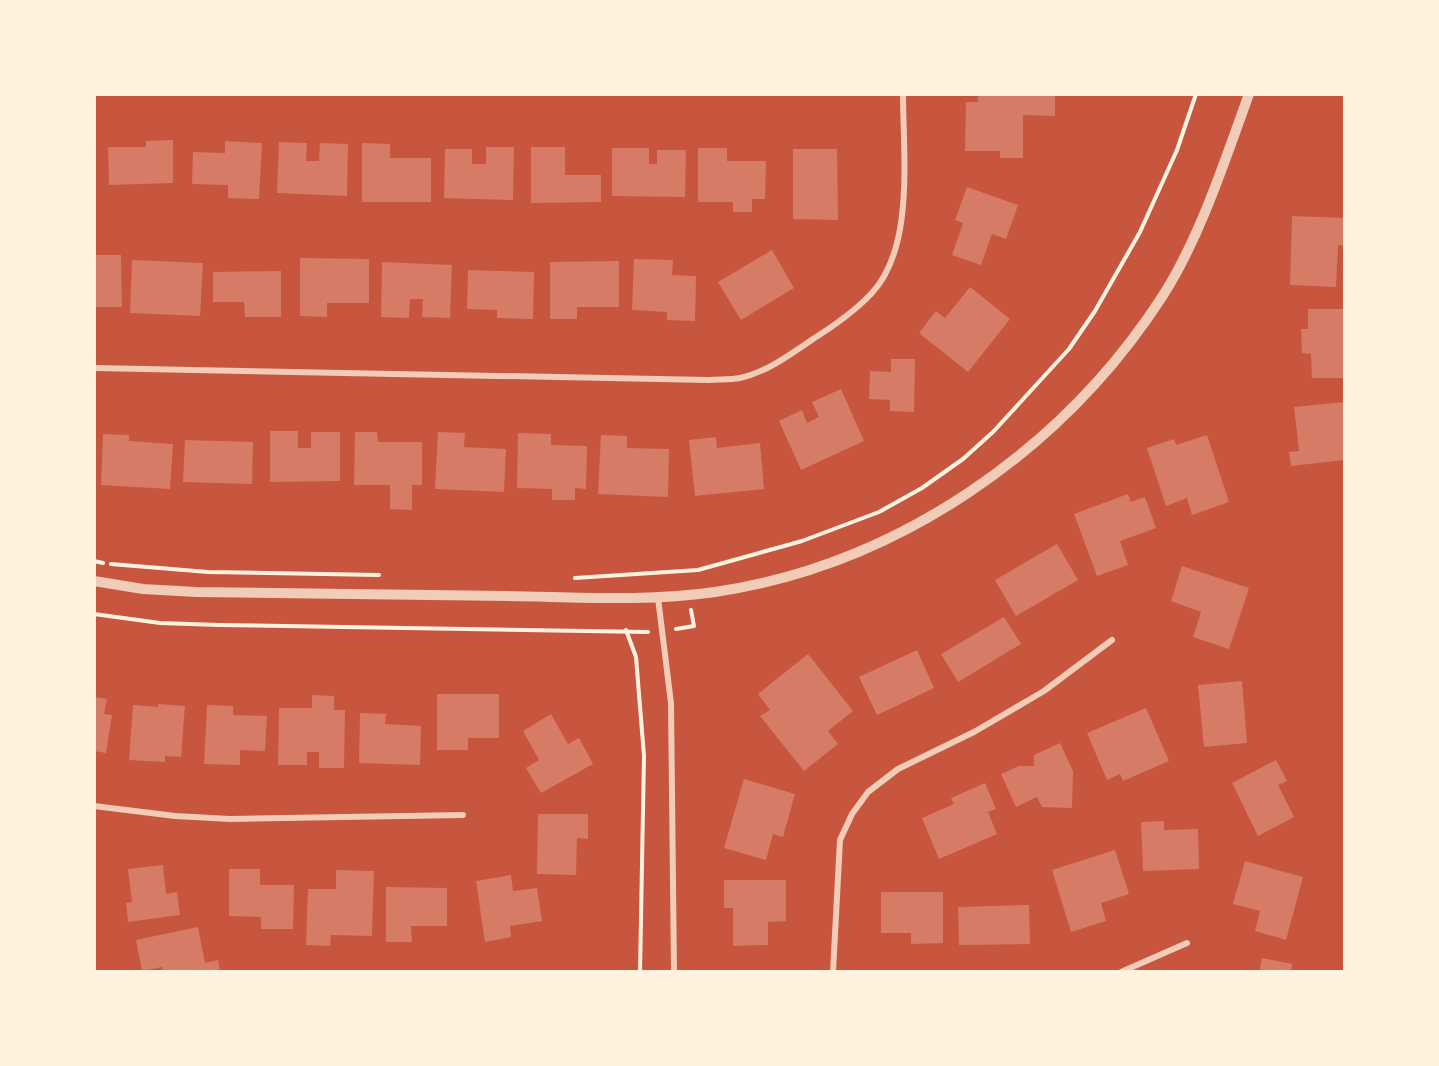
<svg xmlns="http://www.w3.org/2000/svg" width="1439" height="1066" viewBox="0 0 1439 1066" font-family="'Crimson Pro',serif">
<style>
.building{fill:#d67c66}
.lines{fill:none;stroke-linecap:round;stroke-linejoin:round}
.path{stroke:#fff3e0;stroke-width:4}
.minor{stroke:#f1ccb7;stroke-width:6}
.tertiary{stroke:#f1ccb7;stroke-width:10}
</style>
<rect width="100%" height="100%" fill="#c8553d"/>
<path class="building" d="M 978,94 L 1055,94 L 1055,116 L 1023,115 L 1023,158 L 1000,158 L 1000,151 L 965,151 L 966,102 L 978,102 Z
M 173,140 L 173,183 L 109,185 L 108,147 L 146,147 L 146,141 Z
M 225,141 L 262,143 L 259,199 L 228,198 L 228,185 L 192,184 L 193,152 L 225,153 Z
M 279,142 L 307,143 L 306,161 L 319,161 L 320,143 L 348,144 L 347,196 L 277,193 Z
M 362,143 L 390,144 L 390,158 L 431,158 L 431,202 L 362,202 Z
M 486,147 L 514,147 L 513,200 L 444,198 L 445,149 L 472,149 L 472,164 L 486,164 Z
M 531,147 L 565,147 L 565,175 L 601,175 L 601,202 L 531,203 Z
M 612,148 L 649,148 L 649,164 L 657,164 L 657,150 L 686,150 L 685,197 L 612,196 Z
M 698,148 L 727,148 L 727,161 L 766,161 L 765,199 L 752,199 L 752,212 L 733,212 L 733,202 L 698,202 Z
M 793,149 L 837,149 L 838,220 L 793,219 Z
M 967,187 L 1018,205 L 1006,239 L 992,234 L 981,265 L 952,255 L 963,223 L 955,220 Z
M 1292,216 L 1344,218 L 1344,246 L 1338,245 L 1336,287 L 1290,285 Z
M 772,250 L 794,288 L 741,320 L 718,282 Z
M 94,255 L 121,255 L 122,307 L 94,307 Z
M 300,258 L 369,259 L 369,303 L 327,303 L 327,317 L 300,316 Z
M 634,259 L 673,260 L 672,275 L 696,276 L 695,321 L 667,320 L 667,312 L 632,310 Z
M 132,260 L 203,263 L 200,316 L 130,313 Z
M 619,261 L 619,307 L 577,307 L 577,319 L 550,319 L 550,262 Z
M 382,262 L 452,265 L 450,318 L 422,317 L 423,299 L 410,299 L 409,318 L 381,317 Z
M 468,270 L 534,272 L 533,319 L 497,318 L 497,310 L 467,309 Z
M 281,271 L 281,317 L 245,317 L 244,302 L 213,302 L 213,272 Z
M 970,287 L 1010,319 L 968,372 L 919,333 L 936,311 L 945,318 Z
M 1308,309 L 1344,309 L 1344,378 L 1312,378 L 1311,354 L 1302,353 L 1301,329 L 1308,329 Z
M 891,359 L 915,359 L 914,412 L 890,411 L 890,400 L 869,399 L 870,371 L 891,372 Z
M 841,389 L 864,441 L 801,470 L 779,421 L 802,410 L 807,423 L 819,417 L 812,402 Z
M 1344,402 L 1344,460 L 1291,466 L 1289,452 L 1299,451 L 1294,407 Z
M 270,431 L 298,431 L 298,448 L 311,448 L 311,432 L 340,432 L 340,481 L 270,482 Z
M 355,432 L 377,432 L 378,442 L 422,442 L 422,485 L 412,485 L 412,510 L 390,509 L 390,485 L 354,485 Z
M 438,432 L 465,433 L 464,447 L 506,449 L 504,492 L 435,489 Z
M 518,433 L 551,434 L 551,445 L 587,446 L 586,489 L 575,488 L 575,500 L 552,500 L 552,489 L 517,488 Z
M 103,434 L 129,435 L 129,441 L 173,444 L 170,489 L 101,485 Z
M 601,435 L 627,436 L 627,448 L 669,449 L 668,497 L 598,494 Z
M 1207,435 L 1229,502 L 1192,515 L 1187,498 L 1166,506 L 1147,448 L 1174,439 L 1176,445 Z
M 716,437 L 717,448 L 760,443 L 764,489 L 695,496 L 689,440 Z
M 185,440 L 253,442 L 252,484 L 183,482 Z
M 1128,494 L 1131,502 L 1145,497 L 1156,528 L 1120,541 L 1128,565 L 1097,576 L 1074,514 Z
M 1057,544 L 1078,580 L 1016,616 L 995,580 Z
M 1182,566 L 1249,588 L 1229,649 L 1193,637 L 1201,612 L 1171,601 Z
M 1004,617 L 1021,644 L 958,682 L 941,654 Z
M 917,650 L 934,688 L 877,715 L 859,677 Z
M 808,654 L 853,711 L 828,731 L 838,744 L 804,771 L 760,716 L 770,710 L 758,694 Z
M 1242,681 L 1247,743 L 1204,747 L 1198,685 Z
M 437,694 L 499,694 L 499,738 L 468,738 L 468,750 L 437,750 Z
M 312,695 L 334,696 L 334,710 L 345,710 L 344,768 L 319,768 L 319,752 L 307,752 L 307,765 L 278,765 L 279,708 L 312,708 Z
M 94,697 L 107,699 L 104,714 L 112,715 L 106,753 L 94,751 Z
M 158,704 L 185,706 L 181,757 L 165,756 L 165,762 L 129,760 L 133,705 L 158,707 Z
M 207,705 L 233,706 L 233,715 L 267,716 L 265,751 L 240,750 L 240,765 L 204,764 Z
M 1146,708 L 1169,761 L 1123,781 L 1120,774 L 1107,780 L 1087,733 Z
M 360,713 L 386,714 L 385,724 L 421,726 L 420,765 L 359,763 Z
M 551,714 L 568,744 L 579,738 L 593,764 L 541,793 L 526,768 L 539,760 L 523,731 Z
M 1060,743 L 1073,771 L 1072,808 L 1042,807 L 1037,797 L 1016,807 L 1001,774 L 1019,766 L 1034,766 L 1034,755 Z
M 1276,760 L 1287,781 L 1278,785 L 1294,817 L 1258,836 L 1232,783 Z
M 744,779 L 795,794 L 783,837 L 773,834 L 766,860 L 724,848 Z
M 985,783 L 996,809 L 988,812 L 997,834 L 939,859 L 922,818 L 954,804 L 951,798 Z
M 538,814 L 588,814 L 588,839 L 577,838 L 576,875 L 537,874 Z
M 1164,821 L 1164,830 L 1198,829 L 1199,869 L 1143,871 L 1141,822 Z
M 1115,850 L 1129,894 L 1101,903 L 1106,921 L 1071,932 L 1052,870 Z
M 1245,861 L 1303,877 L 1286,940 L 1255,931 L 1260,911 L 1233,904 Z
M 163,865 L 166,894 L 177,892 L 180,915 L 128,922 L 126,903 L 132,902 L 128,869 Z
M 229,869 L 260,869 L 260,885 L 294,885 L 293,929 L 261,929 L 261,917 L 229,916 Z
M 336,870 L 374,871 L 372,936 L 331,935 L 330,946 L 306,945 L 308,889 L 336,889 Z
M 511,875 L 513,891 L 537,888 L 542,921 L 510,926 L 511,937 L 485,942 L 476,881 Z
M 724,880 L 786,880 L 786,921 L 768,922 L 768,945 L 733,946 L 733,908 L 724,908 Z
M 386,887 L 447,888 L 447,926 L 411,926 L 412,942 L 386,942 Z
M 881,892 L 943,892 L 943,943 L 911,944 L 911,933 L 881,933 Z
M 1029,905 L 1030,944 L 959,945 L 958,907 Z
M 198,927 L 205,963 L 218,960 L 220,972 L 162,972 L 162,967 L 142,971 L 136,940 Z
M 1262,958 L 1292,964 L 1291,972 L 1259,972 Z"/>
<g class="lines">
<path class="path" d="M 94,561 L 103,563
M 111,564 L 208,572 L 379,575
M 575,578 L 698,570 L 802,541 L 879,512 L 922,488 L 963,459 L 993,432 L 1069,349 L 1095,311 L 1140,232 L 1177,150 L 1196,94
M 94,614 L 160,623 L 219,625 L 648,632
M 676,629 L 694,626 L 691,610
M 626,630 L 636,657 L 644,756 L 640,972"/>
<path class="minor" d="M 94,368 L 708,380 C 719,379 730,380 740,378 C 767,372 791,354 813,339 C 832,327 855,311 871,294 C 915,248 903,154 903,94
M 658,598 L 671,703 L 674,972
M 94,806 L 175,816 L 230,819 L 463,815
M 833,972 L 840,840 L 852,814 L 868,792 L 898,769 L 974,732 L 1044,691 L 1112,640
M 1121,972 L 1187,943"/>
<path class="tertiary" d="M 94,581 L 143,589 L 196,592 C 300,594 404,595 508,596 C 576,597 646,602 715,592 C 897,565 1062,451 1162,297 C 1200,238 1225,160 1249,94"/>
</g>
<rect width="1439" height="1066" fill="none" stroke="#fff3e0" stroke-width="192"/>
</svg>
